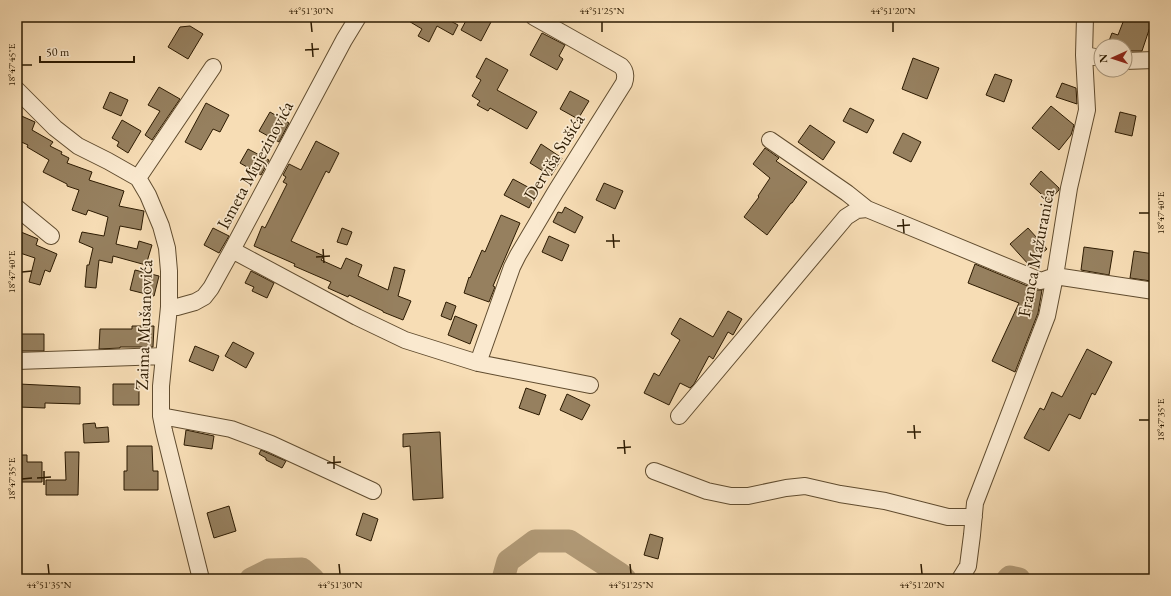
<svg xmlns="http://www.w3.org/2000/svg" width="1171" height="596" viewBox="0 0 1171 596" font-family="'EB Garamond',serif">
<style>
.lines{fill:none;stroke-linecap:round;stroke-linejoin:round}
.river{stroke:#b29b78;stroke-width:23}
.building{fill:#96805f;stroke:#2d1b02}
.minor-casing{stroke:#604c2f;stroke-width:18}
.minor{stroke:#fae9cf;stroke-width:16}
.ticks{fill:none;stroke:#2d1b02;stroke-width:1.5}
.labels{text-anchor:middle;stroke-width:3.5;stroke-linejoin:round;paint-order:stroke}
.street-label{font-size:18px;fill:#2d1b02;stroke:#fae9cf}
.neatline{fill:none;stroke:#2d1b02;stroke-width:1.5}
.ticks-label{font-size:10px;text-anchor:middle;fill:#2d1b02}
</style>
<rect width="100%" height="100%" fill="#f7ddb5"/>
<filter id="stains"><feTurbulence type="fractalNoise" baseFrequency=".005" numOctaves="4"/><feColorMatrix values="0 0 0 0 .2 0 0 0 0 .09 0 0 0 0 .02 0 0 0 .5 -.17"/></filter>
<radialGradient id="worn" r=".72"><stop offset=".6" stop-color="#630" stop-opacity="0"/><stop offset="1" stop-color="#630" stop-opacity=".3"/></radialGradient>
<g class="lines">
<path class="river" d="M 251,579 L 269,570 L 302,569 L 313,579
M 503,579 L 508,561 L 535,541 L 569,541 L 620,574 L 625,579
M 1008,579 L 1010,577 L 1019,579"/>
</g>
<path class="building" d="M 402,17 L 443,17 L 458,25 L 453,35 L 437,26 L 429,42 L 418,36 L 422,29 Z
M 468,17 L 482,17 L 491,22 L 481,41 L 461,30 Z
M 1125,17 L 1140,17 L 1152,21 L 1142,51 L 1125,51 L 1125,46 L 1107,46 L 1112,33 L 1118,35 Z
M 190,26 L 203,34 L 188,59 L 168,47 L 180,27 Z
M 542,33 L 565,45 L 559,56 L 563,59 L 557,70 L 530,55 Z
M 486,58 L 508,70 L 497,90 L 537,112 L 527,129 L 490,108 L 488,111 L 477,105 L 480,101 L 472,96 L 481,80 L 476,77 Z
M 913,58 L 939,68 L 927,99 L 902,89 Z
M 995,74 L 1012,80 L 1004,102 L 986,95 Z
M 1062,83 L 1076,88 L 1077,104 L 1056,97 Z
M 159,87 L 180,99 L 152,140 L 145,135 L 160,111 L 148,105 Z
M 570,91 L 589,101 L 578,119 L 560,109 Z
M 110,92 L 128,100 L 121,116 L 103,108 Z
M 206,103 L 229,115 L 220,132 L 213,129 L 201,150 L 185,142 Z
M 1051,106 L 1074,125 L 1071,135 L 1059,150 L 1032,128 Z
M 850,108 L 874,120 L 867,133 L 843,121 Z
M 270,112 L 289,123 L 279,142 L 259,131 Z
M 1120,112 L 1136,116 L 1132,136 L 1115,132 Z
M 17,114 L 35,122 L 32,130 L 53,142 L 50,146 L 62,152 L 61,154 L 69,158 L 67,163 L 92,172 L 89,180 L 124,191 L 119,206 L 144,211 L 141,230 L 120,226 L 116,244 L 137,249 L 139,241 L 152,245 L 146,265 L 113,256 L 112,263 L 99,260 L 96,288 L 85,287 L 87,265 L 89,265 L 93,248 L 79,242 L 82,232 L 104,236 L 108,217 L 88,210 L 86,215 L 72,210 L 79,190 L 67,186 L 67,184 L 43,172 L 49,160 L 27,147 L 28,145 L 17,140 Z
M 122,120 L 141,131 L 128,153 L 117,146 L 119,142 L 112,138 Z
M 810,125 L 835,142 L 823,160 L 798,142 Z
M 903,133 L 921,142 L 911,162 L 893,153 Z
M 316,141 L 339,153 L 329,173 L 326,171 L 291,241 L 324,256 L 321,260 L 341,269 L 346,258 L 362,265 L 358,276 L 388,290 L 394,267 L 405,270 L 398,296 L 411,301 L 403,320 L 383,312 L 383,311 L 349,295 L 348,297 L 328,288 L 331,282 L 294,266 L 295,264 L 254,246 L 262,226 L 265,228 L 287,184 L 283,182 L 286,177 L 283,175 L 289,164 L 301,170 Z
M 541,144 L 562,158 L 551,176 L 530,163 Z
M 765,148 L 779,158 L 776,161 L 807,182 L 792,203 L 791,203 L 767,235 L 744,217 L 759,197 L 758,196 L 770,178 L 753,164 Z
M 248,149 L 269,160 L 261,175 L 240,163 Z
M 1041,171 L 1059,188 L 1059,190 L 1049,201 L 1030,184 Z
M 513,179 L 537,192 L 529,208 L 504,195 Z
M 604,183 L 623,191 L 615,209 L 596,200 Z
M 565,207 L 583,217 L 575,233 L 553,222 L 558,212 L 562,213 Z
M 501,215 L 520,223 L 493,286 L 495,287 L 489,302 L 464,293 L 469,277 L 470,278 L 482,250 L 485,252 Z
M 213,228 L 229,236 L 219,253 L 204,245 Z
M 342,228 L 352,232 L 347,245 L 337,242 Z
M 1028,228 L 1047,249 L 1029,265 L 1010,244 Z
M 21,232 L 38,239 L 36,245 L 57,254 L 50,272 L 45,270 L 40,285 L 29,282 L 35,258 L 17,252 L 17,241 Z
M 549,236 L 569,245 L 562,261 L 542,252 Z
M 1084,247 L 1113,251 L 1109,275 L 1081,270 Z
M 1134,251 L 1154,254 L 1154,263 L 1151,281 L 1130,278 Z
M 975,264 L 1037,290 L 1042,290 L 1038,313 L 1015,372 L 992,361 L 1019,303 L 968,283 Z
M 135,270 L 159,276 L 154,296 L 130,290 Z
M 251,271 L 274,283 L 267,298 L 252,291 L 254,287 L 245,283 Z
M 446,302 L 456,306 L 451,320 L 441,316 Z
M 728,311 L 742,319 L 733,335 L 728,332 L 713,359 L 709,356 L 694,384 L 690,388 L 680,383 L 669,405 L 644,393 L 654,373 L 659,376 L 680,340 L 671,334 L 680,318 L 713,337 Z
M 455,316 L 477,325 L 470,344 L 448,335 Z
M 132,326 L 154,326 L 153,347 L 120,347 L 120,348 L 99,349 L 100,329 L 132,329 Z
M 20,334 L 44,334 L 44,351 L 20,351 Z
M 233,342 L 254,353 L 246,368 L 225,356 Z
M 195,346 L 219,356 L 213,371 L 189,361 Z
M 1087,349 L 1112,362 L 1095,395 L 1092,393 L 1080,419 L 1069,414 L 1049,451 L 1024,438 L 1040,408 L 1044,410 L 1052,392 L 1062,397 Z
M 19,384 L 80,387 L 80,404 L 45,403 L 45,408 L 18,407 Z
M 113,384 L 139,384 L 139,405 L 113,405 Z
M 526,388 L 546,395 L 539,415 L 519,408 Z
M 567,394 L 590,405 L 582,420 L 560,410 Z
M 95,423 L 96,428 L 108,427 L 109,442 L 84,443 L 83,424 Z
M 186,430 L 214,436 L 212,449 L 184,445 Z
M 440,432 L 443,498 L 413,500 L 410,446 L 403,447 L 403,434 Z
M 127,446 L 152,446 L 153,471 L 158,471 L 158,490 L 124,490 L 124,471 L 127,471 Z
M 261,450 L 286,461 L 282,468 L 266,460 L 266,458 L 259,454 Z
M 65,452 L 79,452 L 78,495 L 46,495 L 46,480 L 66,480 Z
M 17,455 L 27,455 L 27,462 L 42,462 L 42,482 L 17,482 Z
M 229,506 L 236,531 L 214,538 L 207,513 Z
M 363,513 L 378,519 L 371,541 L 356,535 Z
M 650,534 L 663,538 L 658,559 L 644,555 Z"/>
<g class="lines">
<defs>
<path id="minor" d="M 1084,55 L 1101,58
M 1125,61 L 1154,60
M 17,90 L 55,128 L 78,146 L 108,161 L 138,178 L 148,195 L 161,226 L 167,248 L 169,271 L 169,307 L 161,386 L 161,416 L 164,431 L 201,579
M 770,140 L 847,193 L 867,209
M 138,178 L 213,67
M 17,208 L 51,236
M 232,250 L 357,317 L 405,340 L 478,363 L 590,385
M 169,307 L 177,307 L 195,302 L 204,297 L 211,288 L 232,250 L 344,40 L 358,17
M 17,361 L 164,356
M 478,363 L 512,267 L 518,255 L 556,191 L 624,83 C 626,77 626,71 621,66 L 534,17
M 161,416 L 231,429 L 271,444 L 373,491
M 679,416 L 846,217 L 857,210 L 867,209 L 1041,281 L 1055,276 L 1154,291
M 654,471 L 707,491 L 731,496 L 748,496 L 786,488 L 805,486 L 840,494 L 885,501 L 948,517 L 974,517
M 960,579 L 968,566 L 972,535 L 975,503 L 1047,316 L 1055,276 L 1069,188 L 1087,110 L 1084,55 L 1085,17"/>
</defs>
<use href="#minor" class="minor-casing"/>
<use href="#minor" class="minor"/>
</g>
<path class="ticks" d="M 311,22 L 312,32M 602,22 L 602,32M 893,22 L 893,32M 312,43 L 313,57M 305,50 L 319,49M 22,65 L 32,65M 1139,213 L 1149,213M 903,219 L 904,233M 897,226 L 910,225M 613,234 L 614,248M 606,241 L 620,241M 323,249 L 324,263M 316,257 L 330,256M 22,272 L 32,271M 1139,420 L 1149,420M 914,425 L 915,439M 907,432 L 921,432M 624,440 L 625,454M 617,448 L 631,447M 334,456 L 334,469M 327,463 L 341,462M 44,471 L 44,485M 37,478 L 51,477M 22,479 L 32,478M 48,564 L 49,574M 339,564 L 340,574M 630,564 L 631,574M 921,564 L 922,574"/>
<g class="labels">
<g class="street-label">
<text transform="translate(554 157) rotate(-58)" y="6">Derviša Sušića</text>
<text transform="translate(255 165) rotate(-62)" y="6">Ismeta Mujezinovića</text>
<text transform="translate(1036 253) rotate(-79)" y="6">Franca Mažuranića</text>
<text transform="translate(144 325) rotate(-88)" y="6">Zaima Mušanovića</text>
</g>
</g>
<rect width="1171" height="596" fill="none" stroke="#f7ddb5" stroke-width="44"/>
<g transform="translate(1113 58) rotate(267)"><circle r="19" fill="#fae9cf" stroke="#a8977d"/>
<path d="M0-3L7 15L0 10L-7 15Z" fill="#8f2418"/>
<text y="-6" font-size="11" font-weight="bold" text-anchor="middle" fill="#2d1b02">N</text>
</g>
<path d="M40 56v6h94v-6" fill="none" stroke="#2d1b02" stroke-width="2"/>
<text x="46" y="56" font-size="12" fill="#2d1b02" stroke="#fae9cf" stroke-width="3" paint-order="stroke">50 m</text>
<rect x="22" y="22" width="1127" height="552" class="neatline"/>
<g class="ticks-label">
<text x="311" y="14">44°51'30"N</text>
<text x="602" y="14">44°51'25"N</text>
<text x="893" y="14">44°51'20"N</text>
<text transform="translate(11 65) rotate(-90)" y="4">18°47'45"E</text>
<text transform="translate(1160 213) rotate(-90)" y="4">18°47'40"E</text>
<text transform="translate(11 272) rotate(-90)" y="4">18°47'40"E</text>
<text transform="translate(1160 420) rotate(-90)" y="4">18°47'35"E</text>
<text transform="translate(11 479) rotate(-90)" y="4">18°47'35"E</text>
<text x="49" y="588">44°51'35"N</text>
<text x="340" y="588">44°51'30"N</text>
<text x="631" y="588">44°51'25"N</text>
<text x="922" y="588">44°51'20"N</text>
</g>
<rect width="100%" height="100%" filter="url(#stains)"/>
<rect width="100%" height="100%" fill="url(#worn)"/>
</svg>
